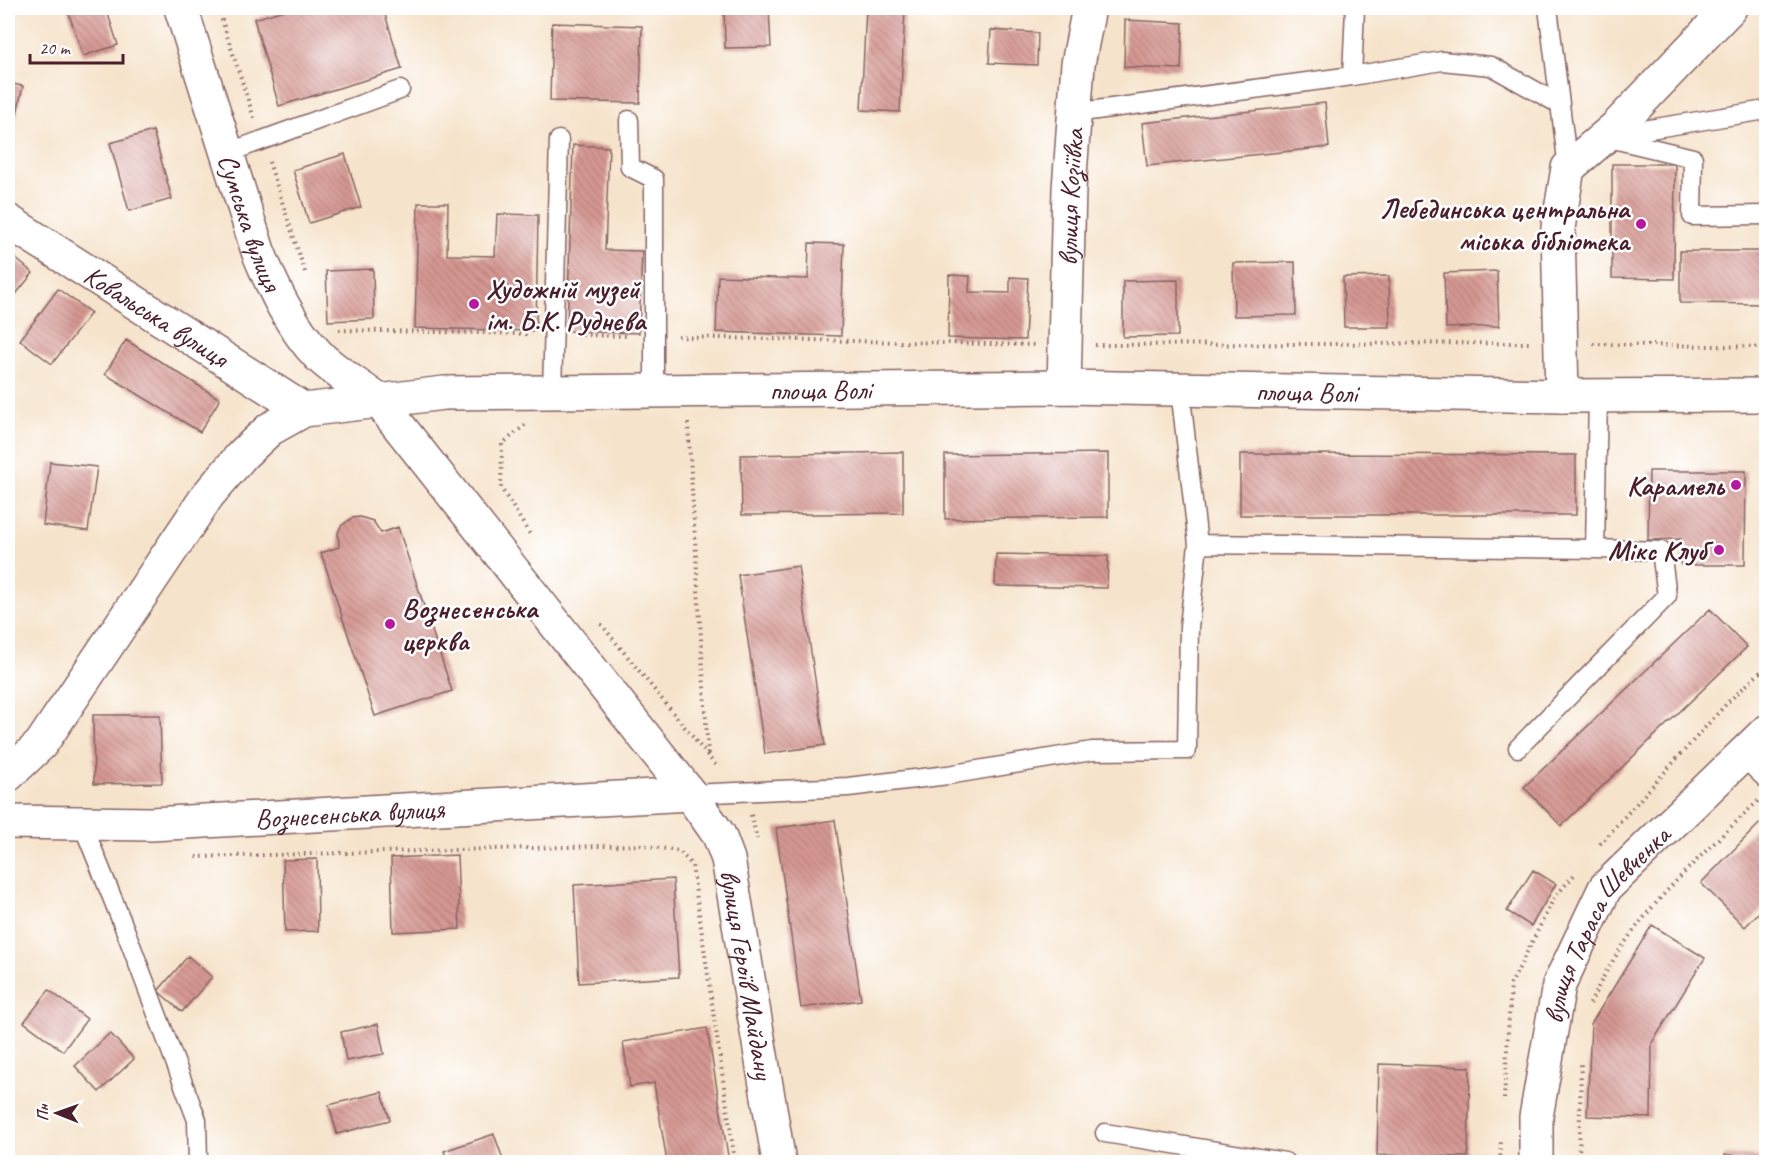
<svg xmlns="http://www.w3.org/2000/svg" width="1774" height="1170" viewBox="0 0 1774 1170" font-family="Caveat,sans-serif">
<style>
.building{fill:url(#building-back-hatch)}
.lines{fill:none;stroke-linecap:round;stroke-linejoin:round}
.service-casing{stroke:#866463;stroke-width:21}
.minor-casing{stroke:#866463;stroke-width:36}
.tertiary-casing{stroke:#866463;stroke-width:36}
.secondary-casing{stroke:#866463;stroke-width:36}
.path{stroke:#866463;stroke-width:4;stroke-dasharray:1.5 4.5;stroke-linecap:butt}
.service{stroke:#fff;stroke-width:18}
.minor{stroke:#fff;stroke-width:33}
.tertiary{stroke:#fff;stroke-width:33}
.secondary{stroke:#fff;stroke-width:33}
.poi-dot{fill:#b5179e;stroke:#fff;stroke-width:2}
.labels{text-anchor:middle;stroke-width:5;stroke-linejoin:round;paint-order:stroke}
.street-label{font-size:28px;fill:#4a1f2b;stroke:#fff}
.poi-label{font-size:28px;font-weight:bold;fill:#4a1f2b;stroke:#fff;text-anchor:end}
</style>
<defs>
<pattern id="building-back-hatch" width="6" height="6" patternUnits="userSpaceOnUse" patternTransform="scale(1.5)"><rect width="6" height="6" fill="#d69893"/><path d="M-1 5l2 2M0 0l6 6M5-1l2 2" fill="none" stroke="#b07b78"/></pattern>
</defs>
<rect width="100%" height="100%" fill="#fff"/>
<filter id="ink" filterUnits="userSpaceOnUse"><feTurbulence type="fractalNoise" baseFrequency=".0167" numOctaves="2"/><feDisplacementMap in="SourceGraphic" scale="12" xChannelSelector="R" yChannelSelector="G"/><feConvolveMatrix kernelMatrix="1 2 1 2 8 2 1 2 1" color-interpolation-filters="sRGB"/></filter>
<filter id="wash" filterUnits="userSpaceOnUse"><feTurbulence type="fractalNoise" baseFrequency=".008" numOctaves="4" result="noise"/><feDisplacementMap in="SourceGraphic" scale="24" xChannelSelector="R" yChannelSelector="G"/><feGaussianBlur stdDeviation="1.35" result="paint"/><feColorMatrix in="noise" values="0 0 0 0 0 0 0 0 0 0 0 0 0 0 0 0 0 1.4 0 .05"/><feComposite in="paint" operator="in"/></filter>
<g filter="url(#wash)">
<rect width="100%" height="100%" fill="#f6e3cb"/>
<g id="blocks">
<path class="building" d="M 67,8 L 106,8 L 118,45 L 83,56 Z
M 291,8 L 383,8 L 402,69 L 279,106 L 254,19 Z
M 724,8 L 769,8 L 771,47 L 725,48 Z
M 866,8 L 905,9 L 900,112 L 861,110 Z
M 1125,20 L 1183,23 L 1181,69 L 1124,67 Z
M 552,23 L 642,26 L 640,103 L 550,101 Z
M 991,30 L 1038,33 L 1037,65 L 989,63 Z
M 8,83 L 23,86 L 9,150 L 8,150 Z
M 1325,103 L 1329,147 L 1147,166 L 1142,123 Z
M 153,131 L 172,199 L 129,211 L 110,143 Z
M 573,145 L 609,147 L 605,250 L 642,251 L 639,333 L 567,331 Z
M 345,154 L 361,207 L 309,223 L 293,170 Z
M 1612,164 L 1675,164 L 1674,279 L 1612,278 Z
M 418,203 L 448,203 L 447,255 L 495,256 L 497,214 L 538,215 L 536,331 L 415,328 Z
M 809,243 L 844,244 L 841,336 L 716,332 L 718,276 L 808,279 Z
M 1680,251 L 1766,251 L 1766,304 L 1680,303 Z
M 8,252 L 33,273 L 8,304 Z
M 1295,262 L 1296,315 L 1234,316 L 1233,263 Z
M 373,269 L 374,319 L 328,321 L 326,271 Z
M 1497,271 L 1499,326 L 1446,328 L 1444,273 Z
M 949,275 L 970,276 L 969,292 L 1010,293 L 1010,277 L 1028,278 L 1025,340 L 948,338 Z
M 1389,276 L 1390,327 L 1344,327 L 1343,277 Z
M 1178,280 L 1178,336 L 1123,337 L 1123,281 Z
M 58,289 L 91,313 L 52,364 L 20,340 Z
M 126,340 L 220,399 L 200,432 L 105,374 Z
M 903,452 L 903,513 L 742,515 L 741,455 Z
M 1108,453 L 1108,517 L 945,519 L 945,455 Z
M 1240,454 L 1576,455 L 1576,515 L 1240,515 Z
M 50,462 L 97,467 L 88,531 L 43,525 Z
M 1649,471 L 1746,471 L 1745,565 L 1681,565 L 1681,539 L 1648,540 Z
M 360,517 L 373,521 L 381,533 L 398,527 L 452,691 L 375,716 L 321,553 L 339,547 L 338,533 L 341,526 L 352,518 Z
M 996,554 L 1108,556 L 1107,588 L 995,586 Z
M 798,566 L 825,745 L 765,754 L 738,575 Z
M 1710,609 L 1747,647 L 1561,826 L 1524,787 Z
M 93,715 L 160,715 L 162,783 L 94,784 Z
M 1766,817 L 1766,905 L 1745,927 L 1701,883 Z
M 835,820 L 861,1000 L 801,1008 L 776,828 Z
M 457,855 L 460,929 L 393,932 L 391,858 Z
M 317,859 L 318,931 L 285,932 L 283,860 Z
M 1533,870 L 1556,884 L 1531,926 L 1507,911 Z
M 673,879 L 679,977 L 579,983 L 574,885 Z
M 1652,925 L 1705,958 L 1652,1043 L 1651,1118 L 1587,1116 L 1591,1024 Z
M 188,956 L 212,977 L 182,1012 L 158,991 Z
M 49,990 L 87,1019 L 63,1051 L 24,1022 Z
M 378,1024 L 384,1054 L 346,1061 L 341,1032 Z
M 707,1028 L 729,1162 L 667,1162 L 654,1083 L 630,1087 L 623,1042 Z
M 110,1033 L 134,1059 L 99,1092 L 75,1066 Z
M 1379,1064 L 1470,1067 L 1468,1157 L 1377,1155 Z
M 382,1092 L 390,1120 L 337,1134 L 329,1105 Z
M 494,1134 L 504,1162 L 448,1162 L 444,1151 Z
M 1725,1155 L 1766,1157 L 1766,1162 L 1724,1162 Z"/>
</g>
</g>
<g filter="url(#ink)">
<use href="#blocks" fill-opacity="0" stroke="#866463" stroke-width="1.5"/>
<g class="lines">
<defs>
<path id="service" d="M 1548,8 L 1568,168
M 1352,76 L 1355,8
M 1074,113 L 1352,76 L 1442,61 L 1491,66 L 1559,104
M 629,120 L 630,167 L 654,179 L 654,391
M 1613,135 L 1766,110
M 1605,137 L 1693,158 L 1692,216 L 1766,215
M 227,153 L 400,90
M 552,392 L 559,140
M 1198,544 L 1595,549
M 1518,748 L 1667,596 L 1661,551 L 1595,549 L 1598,397
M 1742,756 L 1766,779
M 690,794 L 848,787 L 948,775 L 1092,751 L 1187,750 L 1189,627 L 1198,544 L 1180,389
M 82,823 L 126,932 L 197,1120 L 198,1162
M 1105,1133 L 1285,1162"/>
<g id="minor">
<path id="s1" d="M 8,221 L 304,410"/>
<path id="s2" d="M 1064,387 L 1069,189 L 1078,64 L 1089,8"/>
<path d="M 1562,396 L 1558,228 L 1568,168 L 1616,127 L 1730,8"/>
</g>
<g id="tertiary">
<path d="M 8,775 L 41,744 L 208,495 L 243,454 L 270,429 L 304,410 L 379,401"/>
<path id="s3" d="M 8,822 L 151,824 L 690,794"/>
</g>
<g id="secondary">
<path id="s4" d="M 181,8 L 258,251 C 273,288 291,327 319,356 C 334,371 361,387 379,401 L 690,794 L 719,835 L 728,859 L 779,1162"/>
<path id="s5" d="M 379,401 L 444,393 L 1064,387 L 1562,396 L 1766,395"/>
<path id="s6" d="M 1536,1162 L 1536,1117 L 1559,985 L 1605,888 L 1766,732"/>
</g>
</defs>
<use href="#service" class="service-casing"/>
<use href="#minor" class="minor-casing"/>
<use href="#tertiary" class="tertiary-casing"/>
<use href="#secondary" class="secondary-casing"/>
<path class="path" d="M 218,8 L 254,118
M 269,162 L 306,275
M 339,330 L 530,334
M 576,335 L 629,336
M 678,337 L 1034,345
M 1593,344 L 1766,347
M 1095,345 L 1529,343
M 688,423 L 708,754
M 525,425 L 502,444 L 501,488 L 531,536
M 601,624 L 717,767
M 751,815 L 757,839
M 1600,844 L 1728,702 L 1766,667
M 196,857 L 641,845 L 679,851 L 692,865 L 735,1162
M 1590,1004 C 1627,920 1694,863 1758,801
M 1504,1099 L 1511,984 L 1554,898 L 1574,875
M 1500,1162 L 1501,1139
M 1579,1162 L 1581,1061"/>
<use href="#service" class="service"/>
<use href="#minor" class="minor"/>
<use href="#tertiary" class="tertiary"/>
<use href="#secondary" class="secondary"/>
</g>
</g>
<g class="poi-dot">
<circle cx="1641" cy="224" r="6"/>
<circle cx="474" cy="304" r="6"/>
<circle cx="1736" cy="485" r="6"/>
<circle cx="1719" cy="550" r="6"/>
<circle cx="390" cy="624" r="6"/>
</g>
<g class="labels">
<g class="street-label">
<text dy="10" stroke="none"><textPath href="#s2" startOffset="190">вулиця Козіївка</textPath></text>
<text dy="10" stroke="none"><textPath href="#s4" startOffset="225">Сумська вулиця</textPath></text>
<text dy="10" stroke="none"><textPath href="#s1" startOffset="176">Ковальська вулиця</textPath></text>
<text dy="10" stroke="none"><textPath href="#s5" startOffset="442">площа Волі</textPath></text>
<text dy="10" stroke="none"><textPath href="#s5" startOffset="928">площа Волі</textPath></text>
<text dy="10" stroke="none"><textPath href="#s3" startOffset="342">Вознесенська вулиця</textPath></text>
<text dy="10" stroke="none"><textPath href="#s6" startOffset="255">вулиця Тараса Шевченка</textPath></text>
<text dy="10" stroke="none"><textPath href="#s4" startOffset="1146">вулиця Героїв Майдану</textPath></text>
</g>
<g class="poi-label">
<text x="1629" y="218">Лебединська центральна<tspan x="1629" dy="32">міська бібліотека</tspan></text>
<text x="486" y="298" text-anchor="start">Художній музей<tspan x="486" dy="32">ім. Б.К. Руднєва</tspan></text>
<text x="1724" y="495">Карамель</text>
<text x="1707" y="560">Мікс Клуб</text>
<text x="402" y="618" text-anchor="start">Вознесенська<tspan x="402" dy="32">церква</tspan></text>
</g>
</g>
<rect width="1774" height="1170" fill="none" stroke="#fff" stroke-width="30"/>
<g transform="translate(57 1113) rotate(271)" stroke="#ffffff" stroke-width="4.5" paint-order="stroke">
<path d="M0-4.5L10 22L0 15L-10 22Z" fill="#4a1f2b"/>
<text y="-9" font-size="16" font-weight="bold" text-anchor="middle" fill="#4a1f2b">Пн</text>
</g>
<path d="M30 54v9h93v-9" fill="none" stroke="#4a1f2b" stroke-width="3"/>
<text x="39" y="54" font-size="18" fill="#4a1f2b" stroke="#ffffff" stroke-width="4.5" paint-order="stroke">20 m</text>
</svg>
